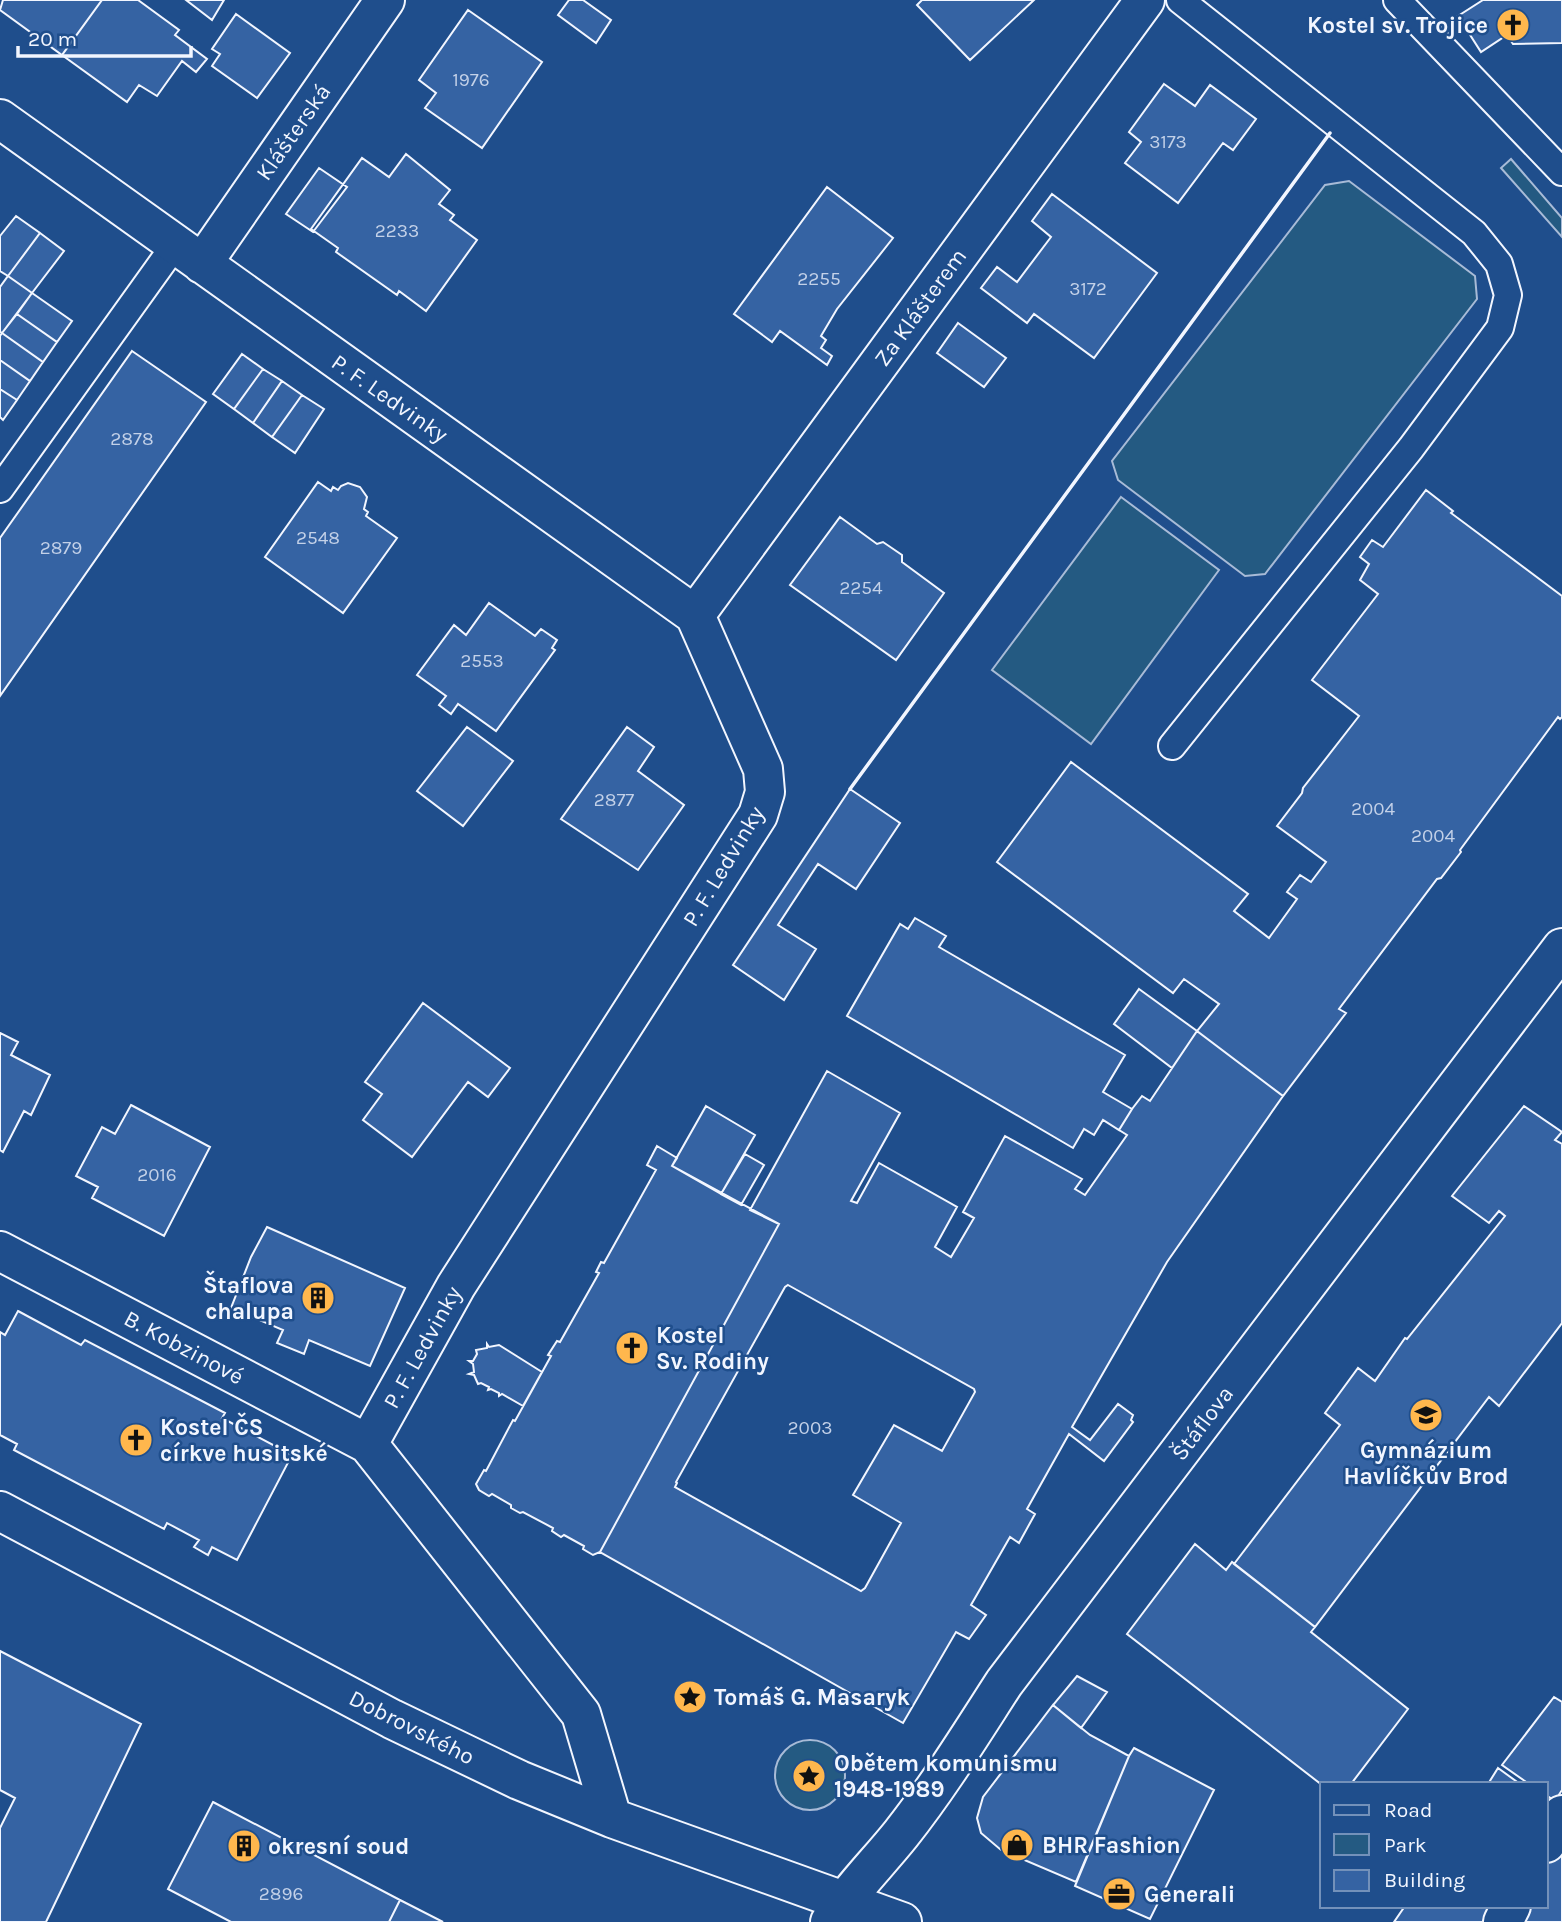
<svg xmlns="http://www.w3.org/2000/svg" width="1562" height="1922" viewBox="0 0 1562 1922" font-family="Karla,sans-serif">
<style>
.green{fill:#245a82;stroke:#a8bbd7;stroke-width:2}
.building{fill:#3563a3;stroke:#f2f6ff;stroke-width:2;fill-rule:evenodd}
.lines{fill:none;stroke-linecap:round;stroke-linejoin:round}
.lane-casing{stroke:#f2f6ff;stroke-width:30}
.street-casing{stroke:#f2f6ff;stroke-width:42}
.lane{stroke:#1f4e8c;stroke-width:26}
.street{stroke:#1f4e8c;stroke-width:38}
.wall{stroke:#f2f6ff;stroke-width:3.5}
.labels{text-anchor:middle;stroke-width:5;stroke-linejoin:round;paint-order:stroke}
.number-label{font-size:19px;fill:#c3d1e8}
.poi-label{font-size:23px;font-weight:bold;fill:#f2f6ff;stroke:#1f4e8c;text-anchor:start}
.street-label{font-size:23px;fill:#f2f6ff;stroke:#1f4e8c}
</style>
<rect width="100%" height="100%" fill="#1f4e8c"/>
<path class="green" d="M 1511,159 L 1562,218 L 1562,237 L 1501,168 Z
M 1349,181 L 1475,276 L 1477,299 L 1265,574 L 1245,576 L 1118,480 L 1112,461 L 1325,185 Z
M 1121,497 L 1219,570 L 1091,744 L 992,670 Z
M775 1775a35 35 0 1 1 70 0a35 35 0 1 1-70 0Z"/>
<path class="building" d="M 3,0 L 102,0 L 62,55 L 0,10 Z
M 102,0 L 138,0 L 179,30 L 175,35 L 207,59 L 196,72 L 182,61 L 157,96 L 139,85 L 127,102 L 62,55 Z
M 186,0 L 224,0 L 212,20 Z
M 569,0 L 583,0 L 611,20 L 596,43 L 558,15 Z
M 922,0 L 1034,0 L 970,60 L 917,5 Z
M 1483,0 L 1562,0 L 1562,43 L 1513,44 L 1507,35 L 1481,52 L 1458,16 Z
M 468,10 L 542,62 L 482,148 L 425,108 L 436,93 L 419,80 Z
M 236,14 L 290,53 L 257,98 L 212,66 L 220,54 L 212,49 Z
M 1164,84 L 1195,106 L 1210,85 L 1256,119 L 1233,150 L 1223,143 L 1178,203 L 1125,163 L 1141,142 L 1129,132 Z
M 406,154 L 450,190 L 439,204 L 454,215 L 450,220 L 477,240 L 426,311 L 399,291 L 397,295 L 336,252 L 338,248 L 311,229 L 362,158 L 389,177 Z
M 319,168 L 347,187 L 313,232 L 286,214 Z
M 827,187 L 893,238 L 837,309 L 821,336 L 826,340 L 821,348 L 832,356 L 827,365 L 780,331 L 772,342 L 734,314 Z
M 1052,194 L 1157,273 L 1094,358 L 1034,314 L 1027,323 L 981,288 L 997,267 L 1017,282 L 1051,237 L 1032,221 Z
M 16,216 L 40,233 L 8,276 L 0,271 L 0,236 Z
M 40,233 L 64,251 L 32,293 L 8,276 Z
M 8,276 L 32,293 L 2,333 L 0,332 L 0,287 Z
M 32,293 L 72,321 L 57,342 L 17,314 Z
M 17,314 L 57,342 L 43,362 L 2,333 Z
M 958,323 L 1006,358 L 984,387 L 937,353 Z
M 2,333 L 43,362 L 30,381 L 0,360 L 0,336 Z
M 132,351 L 206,402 L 0,696 L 0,538 Z
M 242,354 L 263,369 L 234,409 L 213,394 Z
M 0,360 L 30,381 L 17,400 L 0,389 Z
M 263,369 L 282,381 L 253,423 L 234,409 Z
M 282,381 L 302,395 L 272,437 L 253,423 Z
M 0,389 L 17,400 L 3,420 L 0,417 Z
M 302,395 L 324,409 L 295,453 L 272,437 Z
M 318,482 L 331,491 L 333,487 L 338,490 L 341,486 L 348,483 L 360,487 L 367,497 L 364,509 L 368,512 L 366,516 L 397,538 L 343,613 L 265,557 Z
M 1426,490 L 1453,511 L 1451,513 L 1562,596 L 1562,717 L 1560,719 L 1558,717 L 1460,850 L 1461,852 L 1441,878 L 1437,879 L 1339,1009 L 1346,1013 L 1283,1096 L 1197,1031 L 1219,1004 L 1184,979 L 1173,993 L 997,862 L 1071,762 L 1248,894 L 1234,911 L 1269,938 L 1297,899 L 1287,892 L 1300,875 L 1311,882 L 1326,862 L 1277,826 L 1302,793 L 1303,788 L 1359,716 L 1312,680 L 1378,594 L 1360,580 L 1369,564 L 1360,557 L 1372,540 L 1383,547 Z
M 840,517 L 877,544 L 883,542 L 902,555 L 902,562 L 944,593 L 896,660 L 790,585 Z
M 489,603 L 535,636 L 541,629 L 557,640 L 552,648 L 555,650 L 496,731 L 458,704 L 451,714 L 439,705 L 446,696 L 417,675 L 454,625 L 466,635 Z
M 467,727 L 513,761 L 463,826 L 417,791 Z
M 627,727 L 654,747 L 638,771 L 684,805 L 638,870 L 561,819 Z
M 850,789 L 900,823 L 856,889 L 818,864 L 778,925 L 816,949 L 784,1000 L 733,965 Z
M 915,918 L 946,936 L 939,947 L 1125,1055 L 1103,1092 L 1132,1109 L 1119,1130 L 1103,1120 L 1094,1135 L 1084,1129 L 1073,1148 L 847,1016 L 900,924 L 908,929 Z
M 1139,989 L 1197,1031 L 1172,1068 L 1114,1024 Z
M 423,1003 L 510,1068 L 488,1097 L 468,1082 L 412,1157 L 363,1120 L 382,1094 L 365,1082 Z
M 1197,1031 L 1283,1096 L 1167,1262 L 1072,1427 L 1090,1440 L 1118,1404 L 1133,1415 L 1131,1420 L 1133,1422 L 1104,1461 L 1069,1434 L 1027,1509 L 1035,1514 L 1019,1543 L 1010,1537 L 971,1605 L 986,1615 L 969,1639 L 956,1632 L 903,1723 L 600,1552 L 779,1224 L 750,1210 L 827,1071 L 900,1113 L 851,1201 L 857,1203 L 879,1163 L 957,1207 L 935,1247 L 951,1257 L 974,1218 L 963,1212 L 1005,1136 L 1082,1179 L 1075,1189 L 1085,1195 L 1127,1135 L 1119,1130 L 1132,1109 L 1142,1096 L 1150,1101 ZM 788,1285 L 974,1389 L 975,1392 L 942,1451 L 894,1425 L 853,1495 L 901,1523 L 865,1588 L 861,1591 L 675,1487 L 677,1483 L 676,1482 L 785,1287 Z
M 0,1033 L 18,1042 L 11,1055 L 50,1075 L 31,1115 L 24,1111 L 3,1152 L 0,1150 Z
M 131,1105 L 210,1147 L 164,1236 L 92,1198 L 98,1187 L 76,1176 L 102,1127 L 115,1134 Z
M 706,1106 L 755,1135 L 721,1194 L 672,1166 Z
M 1524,1106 L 1562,1132 L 1555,1140 L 1562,1144 L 1562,1323 L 1499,1406 L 1489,1397 L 1315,1627 L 1234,1564 L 1340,1425 L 1325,1413 L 1358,1368 L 1375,1381 L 1405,1338 L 1407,1339 L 1505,1216 L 1499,1211 L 1489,1223 L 1452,1196 Z
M 657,1146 L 677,1158 L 672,1166 L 779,1224 L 600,1552 L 593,1555 L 583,1549 L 584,1546 L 564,1535 L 561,1537 L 552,1531 L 553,1528 L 523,1512 L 520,1513 L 511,1508 L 511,1505 L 492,1494 L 489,1496 L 479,1490 L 476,1484 L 484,1470 L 486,1471 L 513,1420 L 515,1421 L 551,1356 L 548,1355 L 557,1341 L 560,1342 L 599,1273 L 596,1272 L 601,1262 L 604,1263 L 656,1170 L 647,1165 Z
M 745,1154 L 764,1165 L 741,1205 L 721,1194 Z
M 267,1227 L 405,1288 L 370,1366 L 309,1340 L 304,1354 L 277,1343 L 283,1330 L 231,1308 L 251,1257 Z
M 18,1311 L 81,1345 L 85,1340 L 225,1413 L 222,1418 L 292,1455 L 237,1560 L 212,1547 L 208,1555 L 194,1547 L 199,1540 L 167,1523 L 164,1529 L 14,1450 L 17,1444 L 0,1435 L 0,1332 L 5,1335 Z
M 487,1344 L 489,1347 L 499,1345 L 542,1372 L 523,1406 L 502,1394 L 499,1396 L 499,1393 L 491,1389 L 488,1390 L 489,1387 L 481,1383 L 478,1384 L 474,1375 L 469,1374 L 474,1372 L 473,1364 L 469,1361 L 473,1361 L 477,1354 L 476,1350 L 487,1348 Z
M 1195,1544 L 1226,1570 L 1232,1562 L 1315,1627 L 1311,1632 L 1408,1709 L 1351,1784 L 1322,1785 L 1127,1634 Z
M 0,1651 L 141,1724 L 46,1922 L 0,1922 L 0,1828 L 15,1798 L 0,1790 Z
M 1077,1676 L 1107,1692 L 1081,1728 L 1053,1705 Z
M 1554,1697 L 1562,1702 L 1562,1790 L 1555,1801 L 1546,1795 L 1546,1784 L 1529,1784 L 1502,1765 Z
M 1053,1705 L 1090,1735 L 1129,1756 L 1076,1882 L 1001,1850 L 981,1833 L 977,1818 L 983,1797 Z
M 1134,1748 L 1214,1790 L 1150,1919 L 1075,1886 L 1129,1756 Z
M 1498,1768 L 1520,1784 L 1488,1784 Z
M 213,1802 L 400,1900 L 389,1922 L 231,1922 L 168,1889 Z
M 1559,1842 L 1562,1844 L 1562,1922 L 1519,1922 L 1527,1906 L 1546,1906 L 1546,1867 Z
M 400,1900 L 443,1922 L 389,1922 Z
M 1405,1906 L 1492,1906 L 1483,1922 L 1394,1922 Z"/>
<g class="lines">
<defs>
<path id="lane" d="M 1397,0 L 1562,172
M 0,489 L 175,245
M 1172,746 L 1411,448 L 1500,328 L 1508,295 L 1499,264 L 1474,233 L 1180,0"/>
<path id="street" d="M 0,119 L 695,615 L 763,769 L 765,792 L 758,815 L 456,1286 L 368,1444
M 202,264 L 385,0
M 695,615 L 1145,0
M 0,1251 L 368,1444 L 581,1714 L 612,1818
M 0,1511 L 392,1719 L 519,1780 L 612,1818 L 902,1922
M 1546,1843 L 1562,1815
M 830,1922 C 850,1890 877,1864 901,1834 C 939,1786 971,1734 1004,1683 L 1562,948
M 1503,1922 L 1511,1906"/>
</defs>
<use href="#lane" class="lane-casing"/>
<use href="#street" class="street-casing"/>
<use href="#lane" class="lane"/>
<use href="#street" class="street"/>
<path class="wall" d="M 850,789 L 1330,133"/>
</g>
<defs>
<symbol id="church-disc" viewBox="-11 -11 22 22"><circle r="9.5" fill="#ffb74d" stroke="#1f4e8c"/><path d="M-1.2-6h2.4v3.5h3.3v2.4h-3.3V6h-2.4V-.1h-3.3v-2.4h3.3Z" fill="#111"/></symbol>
<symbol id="building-disc" viewBox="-11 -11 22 22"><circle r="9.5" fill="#ffb74d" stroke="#1f4e8c"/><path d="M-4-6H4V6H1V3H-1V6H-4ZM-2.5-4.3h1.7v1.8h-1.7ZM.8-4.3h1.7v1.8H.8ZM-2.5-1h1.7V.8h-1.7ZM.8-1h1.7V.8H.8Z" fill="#111"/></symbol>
<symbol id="school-disc" viewBox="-11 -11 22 22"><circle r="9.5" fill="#ffb74d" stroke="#1f4e8c"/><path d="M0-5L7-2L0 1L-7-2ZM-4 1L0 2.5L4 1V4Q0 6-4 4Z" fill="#111"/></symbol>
<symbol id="sight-disc" viewBox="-11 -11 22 22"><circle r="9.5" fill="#ffb74d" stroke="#1f4e8c"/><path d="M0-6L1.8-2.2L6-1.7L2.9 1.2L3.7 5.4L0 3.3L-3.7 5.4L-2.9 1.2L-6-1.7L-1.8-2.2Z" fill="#111"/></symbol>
<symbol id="shop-disc" viewBox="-11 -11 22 22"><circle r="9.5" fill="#ffb74d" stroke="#1f4e8c"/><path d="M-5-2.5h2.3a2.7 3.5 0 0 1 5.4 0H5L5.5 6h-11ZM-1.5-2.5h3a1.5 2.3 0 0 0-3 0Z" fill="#111"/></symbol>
<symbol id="office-disc" viewBox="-11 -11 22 22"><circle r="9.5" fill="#ffb74d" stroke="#1f4e8c"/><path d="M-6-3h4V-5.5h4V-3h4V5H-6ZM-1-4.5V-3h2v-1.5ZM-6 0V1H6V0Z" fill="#111"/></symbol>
</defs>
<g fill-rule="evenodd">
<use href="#church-disc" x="1494" y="6" width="38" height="38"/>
<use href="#building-disc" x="299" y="1279" width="38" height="38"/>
<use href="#church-disc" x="613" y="1329" width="38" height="38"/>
<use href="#school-disc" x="1407" y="1396" width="38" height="38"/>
<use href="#church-disc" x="117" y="1421" width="38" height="38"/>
<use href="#sight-disc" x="671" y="1678" width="38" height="38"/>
<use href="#sight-disc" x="790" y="1757" width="38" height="38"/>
<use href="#shop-disc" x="998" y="1826" width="38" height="38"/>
<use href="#building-disc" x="225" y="1827" width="38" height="38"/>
<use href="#office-disc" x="1100" y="1875" width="38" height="38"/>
</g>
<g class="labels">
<g class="number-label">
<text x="471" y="86">1976</text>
<text x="1168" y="148">3173</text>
<text x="397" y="237">2233</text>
<text x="819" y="285">2255</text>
<text x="1088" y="295">3172</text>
<text x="132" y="445">2878</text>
<text x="318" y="544">2548</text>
<text x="61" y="554">2879</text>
<text x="861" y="594">2254</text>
<text x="482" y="667">2553</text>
<text x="614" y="806">2877</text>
<text x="1373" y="815">2004</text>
<text x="1433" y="842">2004</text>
<text x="157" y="1181">2016</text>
<text x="810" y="1434">2003</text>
<text x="281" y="1900">2896</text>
</g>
<g class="poi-label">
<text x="1488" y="33" text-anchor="end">Kostel sv. Trojice</text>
<text x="294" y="1293" text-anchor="end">Štaflova<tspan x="294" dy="26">chalupa</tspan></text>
<text x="656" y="1343">Kostel<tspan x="656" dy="26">Sv. Rodiny</tspan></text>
<text x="160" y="1435">Kostel ČS<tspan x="160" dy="26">církve husitské</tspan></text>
<text x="1426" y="1458" text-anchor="middle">Gymnázium<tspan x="1426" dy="26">Havlíčkův Brod</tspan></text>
<text x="714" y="1705">Tomáš G. Masaryk</text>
<text x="834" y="1771">Obětem komunismu<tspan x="834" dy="26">1948-1989</tspan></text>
<text x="1042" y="1853">BHR Fashion</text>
<text x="268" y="1854">okresní soud</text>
<text x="1144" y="1902">Generali</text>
</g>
<g class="street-label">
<text transform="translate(293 132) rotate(-55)" y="8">Klášterská</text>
<text transform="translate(920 307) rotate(-54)" y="8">Za Klášterem</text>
<text transform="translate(390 398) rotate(35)" y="8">P. F. Ledvinky</text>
<text transform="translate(723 866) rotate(-59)" y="8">P. F. Ledvinky</text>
<text transform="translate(184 1347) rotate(28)" y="8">B. Kobzinové</text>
<text transform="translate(422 1347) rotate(-61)" y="8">P. F. Ledvinky</text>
<text transform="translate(1202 1423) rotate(-53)" y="8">Štáflova</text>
<text transform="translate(412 1727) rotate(27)" y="8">Dobrovského</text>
</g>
</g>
<rect x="1320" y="1782" width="228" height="126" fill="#1f4e8c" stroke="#7391ba" stroke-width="2"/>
<rect x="1334" y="1805" width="35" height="10" fill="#1f4e8c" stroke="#7391ba" stroke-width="2"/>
<text x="1384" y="1817" font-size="21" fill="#f2f6ff">Road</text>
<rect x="1334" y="1834" width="35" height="21" fill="#245a82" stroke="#7391ba" stroke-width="2"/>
<text x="1384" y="1852" font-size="21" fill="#f2f6ff">Park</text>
<rect x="1334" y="1870" width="35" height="21" fill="#3563a3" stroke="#7391ba" stroke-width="2"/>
<text x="1384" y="1887" font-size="21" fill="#f2f6ff">Building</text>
<path d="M18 46v10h173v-10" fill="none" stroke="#f2f6ff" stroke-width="3.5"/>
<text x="28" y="46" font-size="21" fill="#f2f6ff" stroke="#1f4e8c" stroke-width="5" paint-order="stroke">20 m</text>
</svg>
